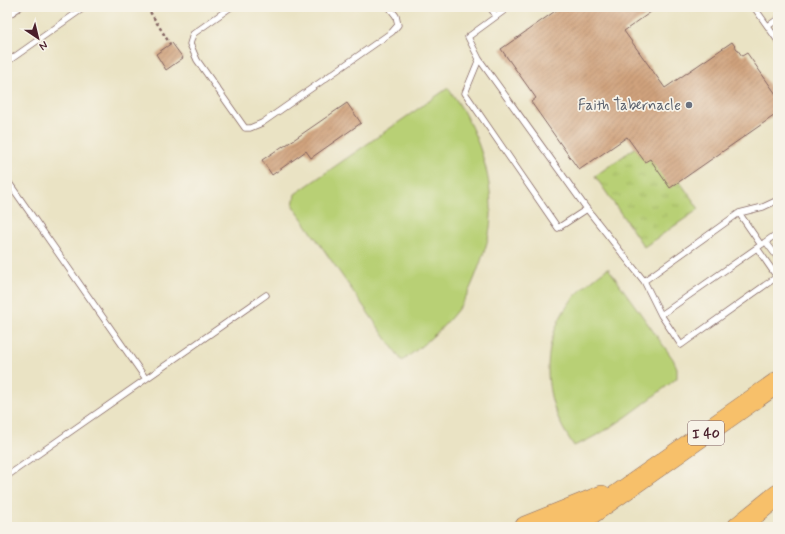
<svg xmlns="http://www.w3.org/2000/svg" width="785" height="534" viewBox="0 0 785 534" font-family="Mynerve,sans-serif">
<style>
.grass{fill:#b8d075;stroke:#817850}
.park{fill:url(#park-tufts);stroke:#817850}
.building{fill:url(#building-hatch)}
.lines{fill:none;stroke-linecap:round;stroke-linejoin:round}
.service-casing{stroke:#826461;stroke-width:7}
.motorway-casing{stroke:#826461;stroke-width:22}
.path{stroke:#826461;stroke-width:2.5;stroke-dasharray:3 3;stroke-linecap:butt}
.service{stroke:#fff;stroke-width:5.5}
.motorway{stroke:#f7c06b;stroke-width:21}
.worship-dot{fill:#6b7280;stroke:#f7f3e8;stroke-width:1.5}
.labels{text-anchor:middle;stroke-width:3.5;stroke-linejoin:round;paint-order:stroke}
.shield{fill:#f7f3e8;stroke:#7e5f64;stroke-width:1}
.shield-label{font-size:14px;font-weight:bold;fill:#4a1f2b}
.worship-label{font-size:15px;fill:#5b616d;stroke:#f7f3e8;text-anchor:end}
</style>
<defs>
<pattern id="park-tufts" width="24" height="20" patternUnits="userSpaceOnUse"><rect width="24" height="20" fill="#b8d075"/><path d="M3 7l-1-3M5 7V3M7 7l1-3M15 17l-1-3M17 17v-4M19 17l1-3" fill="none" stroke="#a0b265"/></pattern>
<pattern id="building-hatch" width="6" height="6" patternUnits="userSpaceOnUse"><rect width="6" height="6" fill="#d0a37d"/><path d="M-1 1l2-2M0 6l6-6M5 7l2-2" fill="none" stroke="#ab8467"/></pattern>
</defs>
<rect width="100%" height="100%" fill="#f7f3e8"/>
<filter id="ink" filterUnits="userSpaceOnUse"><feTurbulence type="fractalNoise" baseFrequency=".025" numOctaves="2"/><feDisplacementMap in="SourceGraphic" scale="8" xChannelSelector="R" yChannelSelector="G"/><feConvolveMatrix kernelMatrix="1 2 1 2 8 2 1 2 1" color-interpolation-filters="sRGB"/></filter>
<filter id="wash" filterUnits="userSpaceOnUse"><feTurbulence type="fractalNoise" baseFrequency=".012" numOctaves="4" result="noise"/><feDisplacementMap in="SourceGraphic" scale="16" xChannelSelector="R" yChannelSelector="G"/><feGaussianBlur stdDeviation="0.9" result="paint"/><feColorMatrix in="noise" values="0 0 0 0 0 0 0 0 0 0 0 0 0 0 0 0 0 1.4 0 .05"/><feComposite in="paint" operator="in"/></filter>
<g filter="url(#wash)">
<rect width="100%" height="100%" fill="#eae3c4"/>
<path class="grass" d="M 448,88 C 477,126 498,185 489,234 C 487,245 482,258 478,269 C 474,280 469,292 463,302 C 447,326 425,344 402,361 L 293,206 L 295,194 Z
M 608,268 L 673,359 L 677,368 L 677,378 C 645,403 612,431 574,446 C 569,438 564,431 560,422 C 540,381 545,330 575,296 C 585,285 597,276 608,268 Z"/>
<path class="park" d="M 649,138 L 699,209 L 644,247 L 595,176 Z"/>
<g id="blocks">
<path class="building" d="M 561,7 L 658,7 L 624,31 L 665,88 L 732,42 L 742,56 L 747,53 L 778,97 L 778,113 L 670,188 L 650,159 L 645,162 L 627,137 L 579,170 L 531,102 L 536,98 L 501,49 Z
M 172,43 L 183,58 L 166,70 L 156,54 Z
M 347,103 L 361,123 L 311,158 L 306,151 L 272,175 L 262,160 L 283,146 L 283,147 Z"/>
</g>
</g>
<g filter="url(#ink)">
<use href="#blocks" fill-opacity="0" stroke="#826461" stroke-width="1"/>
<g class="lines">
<defs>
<path id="service" d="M 231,7 L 193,34 L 190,44 L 197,60 L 245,128 L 250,128 L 262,123 L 392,32 L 398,25 L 396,16 L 389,7
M 490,7 L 496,16
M 509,7 L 468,37 L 479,59 L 587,209 L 644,281 L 661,315 L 778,233
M 754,7 L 778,41
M 7,16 L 20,7
M 768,26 L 778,19
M 479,59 L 465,93 L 558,228 L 587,209
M 7,62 L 85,7
M 7,180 L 146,379
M 739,213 L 761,245
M 766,242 L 778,258
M 757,248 L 777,277
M 644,281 L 739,213 L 763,207 L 778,200
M 661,315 L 681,345 L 778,276
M 7,476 L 266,295"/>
<path id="motorway" d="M 525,527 L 602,496
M 572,527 L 778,382
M 738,527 L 778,495"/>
</defs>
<use href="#service" class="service-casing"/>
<use href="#motorway" class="motorway-casing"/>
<path class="path" d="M 147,7 L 170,44"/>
<use href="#service" class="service"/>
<use href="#motorway" class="motorway"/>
</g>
</g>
<circle class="worship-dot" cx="689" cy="105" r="4"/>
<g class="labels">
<rect class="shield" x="688" y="421" width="36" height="24" rx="3"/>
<g class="shield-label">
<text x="706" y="438">I 40</text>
</g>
<g class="worship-label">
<text x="681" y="110">Faith Tabernacle</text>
</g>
</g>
<rect width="785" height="534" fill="none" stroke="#f7f3e8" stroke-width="24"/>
<g transform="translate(38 38) rotate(145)" stroke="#f7f3e8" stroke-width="3" paint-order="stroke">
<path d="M0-3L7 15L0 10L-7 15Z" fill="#4a1f2b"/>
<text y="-6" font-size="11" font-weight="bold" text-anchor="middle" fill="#4a1f2b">N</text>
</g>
</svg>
